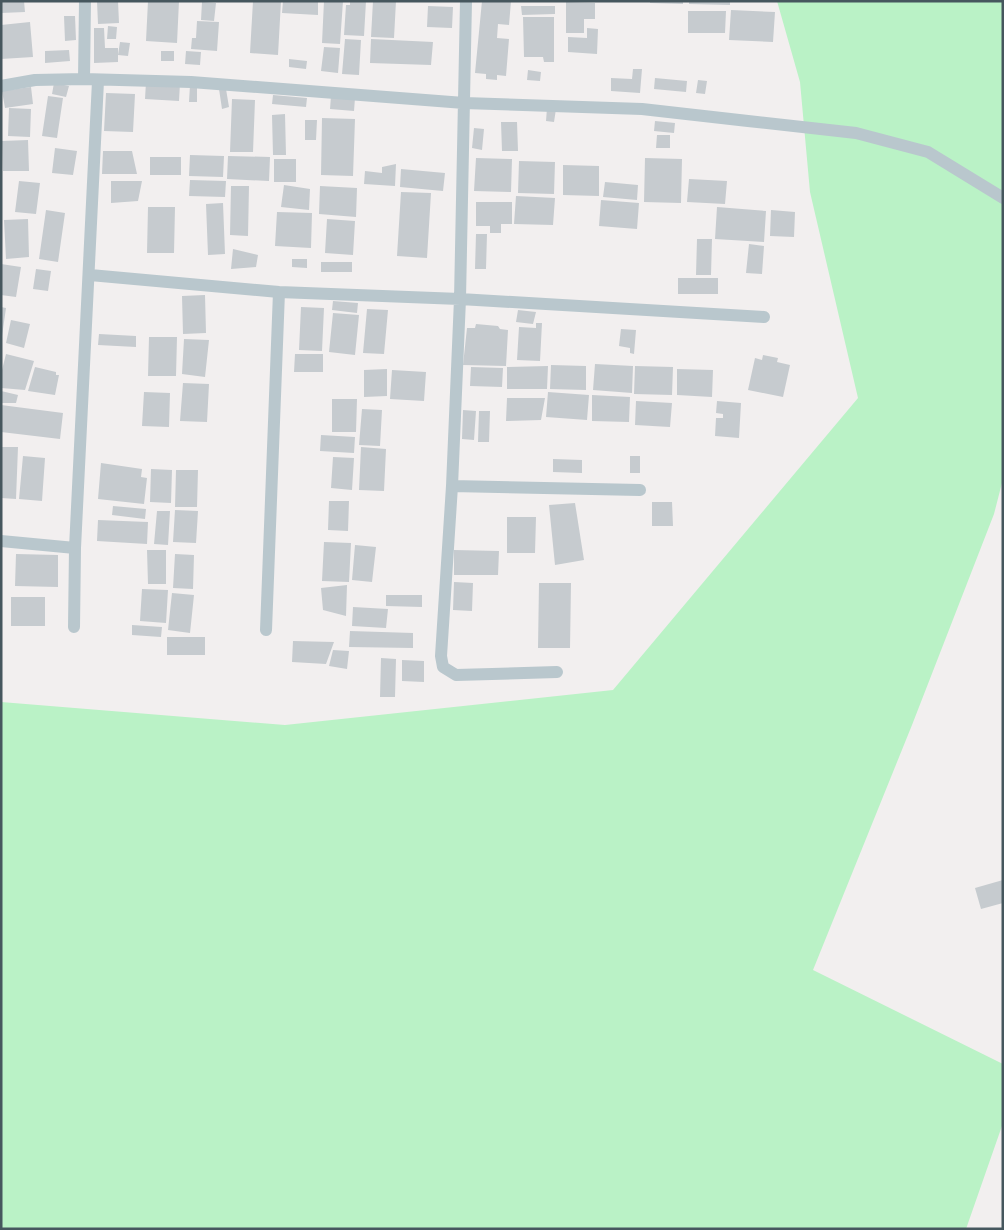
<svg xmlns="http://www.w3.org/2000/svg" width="1004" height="1230" viewBox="0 0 1004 1230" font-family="Jost,sans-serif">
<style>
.green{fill:#baf2c6}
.building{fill:#c6cbcf}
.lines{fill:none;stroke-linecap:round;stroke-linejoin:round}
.minor{stroke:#b9c7cd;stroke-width:12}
</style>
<rect width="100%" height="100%" fill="#f2efef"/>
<path class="green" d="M 777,1 L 1003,1 L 1003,479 L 994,514 L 912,725 L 813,970 L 1003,1064 L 1003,1123 L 966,1229 L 1,1229 L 1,702 L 285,725 L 613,690 L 858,398 L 810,192 L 800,82 Z"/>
<path class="building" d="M 1,1 L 24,1 L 25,12 L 1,13 Z
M 97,1 L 118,1 L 119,23 L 98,24 Z
M 148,1 L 179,1 L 177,43 L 146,41 Z
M 253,1 L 281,1 L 278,55 L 250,53 Z
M 283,1 L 318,1 L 318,15 L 282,13 Z
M 324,1 L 343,1 L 340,44 L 322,43 Z
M 350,1 L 366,1 L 364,36 L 344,35 L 346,5 L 350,5 Z
M 373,1 L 396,1 L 394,38 L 371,37 Z
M 482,1 L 511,1 L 509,25 L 498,24 L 497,38 L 509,39 L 506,76 L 497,75 L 497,80 L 486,79 L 486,74 L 475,73 Z
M 650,1 L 683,1 L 683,4 L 650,3 Z
M 689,1 L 730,1 L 730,5 L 689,4 Z
M 202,2 L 216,3 L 214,21 L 201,20 Z
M 566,2 L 595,3 L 595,19 L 584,19 L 584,33 L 566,33 Z
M 428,6 L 453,7 L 452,28 L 427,27 Z
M 521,6 L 555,6 L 555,14 L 522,15 Z
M 731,10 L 775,12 L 773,42 L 729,40 Z
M 688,11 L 726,11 L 725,33 L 688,33 Z
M 64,16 L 75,16 L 76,40 L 65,41 Z
M 523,17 L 554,17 L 554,62 L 544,62 L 543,57 L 524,57 Z
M 197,21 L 219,22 L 217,51 L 191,49 L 192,38 L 196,38 Z
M 30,22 L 33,57 L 1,59 L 1,25 Z
M 108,26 L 117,27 L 116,39 L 107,39 Z
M 94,28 L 104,28 L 105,48 L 118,48 L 118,62 L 94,63 Z
M 587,28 L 598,29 L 597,54 L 568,52 L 568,37 L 587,38 Z
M 345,39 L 361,40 L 359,75 L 342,74 Z
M 371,39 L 433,42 L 431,65 L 370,63 Z
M 120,42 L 130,43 L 128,56 L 118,55 Z
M 324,47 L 340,48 L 338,73 L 321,71 Z
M 69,50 L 70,61 L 45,63 L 45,51 Z
M 161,51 L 174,51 L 174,61 L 161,61 Z
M 186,51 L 201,52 L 200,65 L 185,64 Z
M 289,59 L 307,61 L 306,69 L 289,67 Z
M 633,69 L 642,69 L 640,93 L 611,91 L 611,78 L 632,79 Z
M 528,70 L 541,72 L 540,81 L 527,80 Z
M 655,78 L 687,81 L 686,92 L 654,89 Z
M 698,80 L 707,81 L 705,94 L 696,93 Z
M 146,82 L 180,83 L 179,101 L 145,99 Z
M 54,83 L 69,86 L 66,97 L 52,94 Z
M 190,85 L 197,86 L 197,102 L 189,102 Z
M 31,87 L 33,104 L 5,108 L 2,91 Z
M 219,89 L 226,89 L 229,107 L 222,109 Z
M 106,93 L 135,94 L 133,132 L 104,131 Z
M 273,95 L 307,98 L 306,107 L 272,104 Z
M 48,96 L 63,98 L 57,138 L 42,136 Z
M 331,96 L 355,98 L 354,111 L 330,109 Z
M 232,99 L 255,100 L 253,152 L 230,152 Z
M 9,108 L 31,109 L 30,137 L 8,136 Z
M 547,108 L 556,109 L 554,122 L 546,121 Z
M 285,114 L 286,155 L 273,155 L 272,115 Z
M 322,118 L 355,119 L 353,176 L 321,175 Z
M 305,120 L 317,120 L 316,140 L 305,140 Z
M 655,121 L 675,123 L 674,133 L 654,131 Z
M 501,122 L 517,122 L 518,151 L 502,151 Z
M 474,128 L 484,129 L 482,150 L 472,148 Z
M 657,135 L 670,135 L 670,148 L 656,148 Z
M 28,140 L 29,171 L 3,171 L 2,141 Z
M 55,148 L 77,151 L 73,175 L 52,173 Z
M 103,151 L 132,151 L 137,174 L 102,174 Z
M 190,155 L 224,156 L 223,177 L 189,176 Z
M 228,156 L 270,157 L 269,181 L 227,179 Z
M 150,157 L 181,157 L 181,175 L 150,175 Z
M 476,158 L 512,159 L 511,192 L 474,191 Z
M 645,158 L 682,159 L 681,203 L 644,202 Z
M 274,159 L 296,159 L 296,182 L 274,182 Z
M 519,161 L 555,162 L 554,194 L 518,193 Z
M 396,164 L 395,186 L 364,184 L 365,171 L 382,173 L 382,167 Z
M 563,165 L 599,166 L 599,196 L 563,195 Z
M 401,169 L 445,173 L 443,191 L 400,187 Z
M 689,179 L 727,181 L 725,204 L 687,202 Z
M 190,180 L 226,181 L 225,197 L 189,196 Z
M 19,181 L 40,183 L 36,214 L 15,212 Z
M 111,181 L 142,181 L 138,201 L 111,203 Z
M 605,182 L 638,185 L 637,200 L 603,197 Z
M 284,185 L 310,189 L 309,210 L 281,207 Z
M 231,186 L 249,186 L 248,236 L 230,235 Z
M 320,186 L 357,188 L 356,217 L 319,214 Z
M 401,192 L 431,193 L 427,258 L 397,256 Z
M 516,196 L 555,198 L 553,225 L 514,224 Z
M 601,200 L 639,203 L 637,229 L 599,226 Z
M 476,202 L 512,202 L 512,224 L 501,224 L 501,233 L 490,233 L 490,226 L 476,226 Z
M 223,203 L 225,254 L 208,255 L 206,204 Z
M 148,207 L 175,207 L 174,253 L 147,253 Z
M 717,207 L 766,211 L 764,242 L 715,239 Z
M 46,210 L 65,213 L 58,262 L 39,259 Z
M 771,210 L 795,212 L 794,237 L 770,236 Z
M 277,212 L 312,213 L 311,248 L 275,246 Z
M 28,219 L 29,257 L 6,259 L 4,220 Z
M 327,219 L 355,221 L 353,255 L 325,253 Z
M 476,234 L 487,234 L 486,269 L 475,269 Z
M 697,239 L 712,239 L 711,275 L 696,275 Z
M 749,244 L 764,246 L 762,274 L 746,273 Z
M 233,249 L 258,255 L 256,267 L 231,269 Z
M 292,259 L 307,259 L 307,268 L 292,267 Z
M 321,262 L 352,262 L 352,272 L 321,272 Z
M 1,264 L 21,267 L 16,297 L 1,295 Z
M 36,269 L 51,271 L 48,291 L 33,289 Z
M 678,278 L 718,278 L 718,294 L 678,294 Z
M 205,295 L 206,333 L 183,334 L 182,296 Z
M 333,301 L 358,303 L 357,313 L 332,310 Z
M 1,307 L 6,308 L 2,336 L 1,336 Z
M 301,307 L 324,308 L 322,351 L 299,350 Z
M 367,309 L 388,310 L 384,354 L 363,353 Z
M 518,310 L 536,312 L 533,324 L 516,322 Z
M 333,313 L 359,315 L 355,355 L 329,352 Z
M 11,320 L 30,324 L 24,348 L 6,343 Z
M 536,323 L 542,323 L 540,361 L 517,360 L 519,327 L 536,328 Z
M 476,324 L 498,326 L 500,329 L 508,330 L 506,366 L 463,365 L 467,328 L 475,328 Z
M 621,329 L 636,330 L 634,354 L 630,353 L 630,348 L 619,346 Z
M 99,334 L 136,336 L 136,347 L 98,345 Z
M 149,337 L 177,337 L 176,376 L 148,376 Z
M 184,339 L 209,340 L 205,377 L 182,374 Z
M 6,354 L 34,361 L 25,390 L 1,388 L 1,374 Z
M 295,354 L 323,354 L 323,372 L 294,372 Z
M 763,355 L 778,358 L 777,362 L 790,365 L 783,397 L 748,390 L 755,358 L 762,360 Z
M 595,364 L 633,366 L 632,393 L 593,390 Z
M 551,365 L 586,366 L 586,390 L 550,389 Z
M 548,366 L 547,389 L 507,389 L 507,367 Z
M 635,366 L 673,367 L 672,395 L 634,394 Z
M 35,367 L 56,372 L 56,375 L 59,375 L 55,395 L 28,391 Z
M 471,367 L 503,368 L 502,387 L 470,386 Z
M 387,369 L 387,396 L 364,397 L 364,370 Z
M 677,369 L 713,370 L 712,397 L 677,395 Z
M 392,370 L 426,372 L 424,401 L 390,399 Z
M 183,383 L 209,384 L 207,422 L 180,421 Z
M 1,391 L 18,395 L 16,403 L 1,403 Z
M 144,392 L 170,393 L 169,427 L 142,426 Z
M 548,392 L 589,395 L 587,420 L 546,417 Z
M 592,395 L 630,397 L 629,422 L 592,421 Z
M 507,398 L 545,398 L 541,420 L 506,421 Z
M 332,399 L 357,399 L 356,432 L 332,432 Z
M 636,401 L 672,403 L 670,427 L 635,425 Z
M 717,401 L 741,403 L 739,438 L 715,436 L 716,418 L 723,418 L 723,414 L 716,413 Z
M 1,405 L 63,413 L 60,439 L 1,432 Z
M 362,409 L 382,410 L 380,446 L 359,445 Z
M 463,410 L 476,411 L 474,440 L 462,439 Z
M 479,411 L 490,411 L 489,442 L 478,442 Z
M 321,435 L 355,437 L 354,453 L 320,451 Z
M 1,447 L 18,447 L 16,499 L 1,498 Z
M 361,447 L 386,449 L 384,491 L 359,490 Z
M 23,456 L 45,458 L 42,501 L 19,499 Z
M 630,456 L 640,456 L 640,473 L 630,473 Z
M 333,457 L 354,458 L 352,490 L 331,488 Z
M 553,459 L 582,460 L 582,473 L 553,472 Z
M 101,463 L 142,469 L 141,477 L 147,478 L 144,504 L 98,499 Z
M 151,469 L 172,470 L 171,503 L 150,502 Z
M 176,470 L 198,470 L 197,507 L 175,507 Z
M 329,501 L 349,501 L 348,531 L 328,530 Z
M 652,502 L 672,502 L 673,526 L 652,526 Z
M 575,503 L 584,560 L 555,565 L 549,505 Z
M 113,506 L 146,509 L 145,519 L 112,515 Z
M 175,510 L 198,511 L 196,543 L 173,542 Z
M 157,511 L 170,511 L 168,545 L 154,544 Z
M 507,517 L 536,517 L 535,553 L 507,553 Z
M 98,520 L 148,522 L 147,544 L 97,541 Z
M 324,542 L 351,543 L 349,582 L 322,581 Z
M 355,545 L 376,547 L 372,582 L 352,580 Z
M 147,550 L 166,550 L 166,584 L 148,584 Z
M 454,550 L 499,551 L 498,575 L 454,575 Z
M 16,554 L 58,555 L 58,587 L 15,586 Z
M 175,554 L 194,555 L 193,589 L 173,588 Z
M 454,582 L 473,583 L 472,611 L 453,610 Z
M 539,583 L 571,583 L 570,648 L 538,648 Z
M 347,585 L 346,616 L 323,610 L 321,588 Z
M 142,589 L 168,590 L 166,623 L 140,621 Z
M 172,593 L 194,595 L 190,633 L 168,630 Z
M 386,595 L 422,595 L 422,607 L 386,606 Z
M 11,597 L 45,597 L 45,626 L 11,626 Z
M 353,607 L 388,609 L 386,628 L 352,626 Z
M 132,625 L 162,627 L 161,637 L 132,635 Z
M 350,631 L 413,633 L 413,648 L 349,647 Z
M 167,637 L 205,637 L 205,655 L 167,655 Z
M 293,641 L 334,642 L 326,664 L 292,662 Z
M 333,650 L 349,651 L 347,669 L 329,666 Z
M 381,658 L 396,659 L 395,697 L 380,697 Z
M 402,660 L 424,661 L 424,682 L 402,681 Z
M 1003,880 L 1003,903 L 981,909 L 975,888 Z"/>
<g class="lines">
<path class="minor" d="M 466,1 L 460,299 L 452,486 L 441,656 L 443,667 L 456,675 L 557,672
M 84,79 L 85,1
M 1,86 L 35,80 L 84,79 L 191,82 L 464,103 L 642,109 L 748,121 L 856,133 L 928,152 L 1003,198
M 90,275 L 279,292 L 460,299 L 764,317
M 452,486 L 640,490
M 1,541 L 75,548
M 74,627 L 75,548 L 98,81
M 266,630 L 279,292"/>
</g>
<rect width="1004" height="1230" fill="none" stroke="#46575e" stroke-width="5"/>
</svg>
